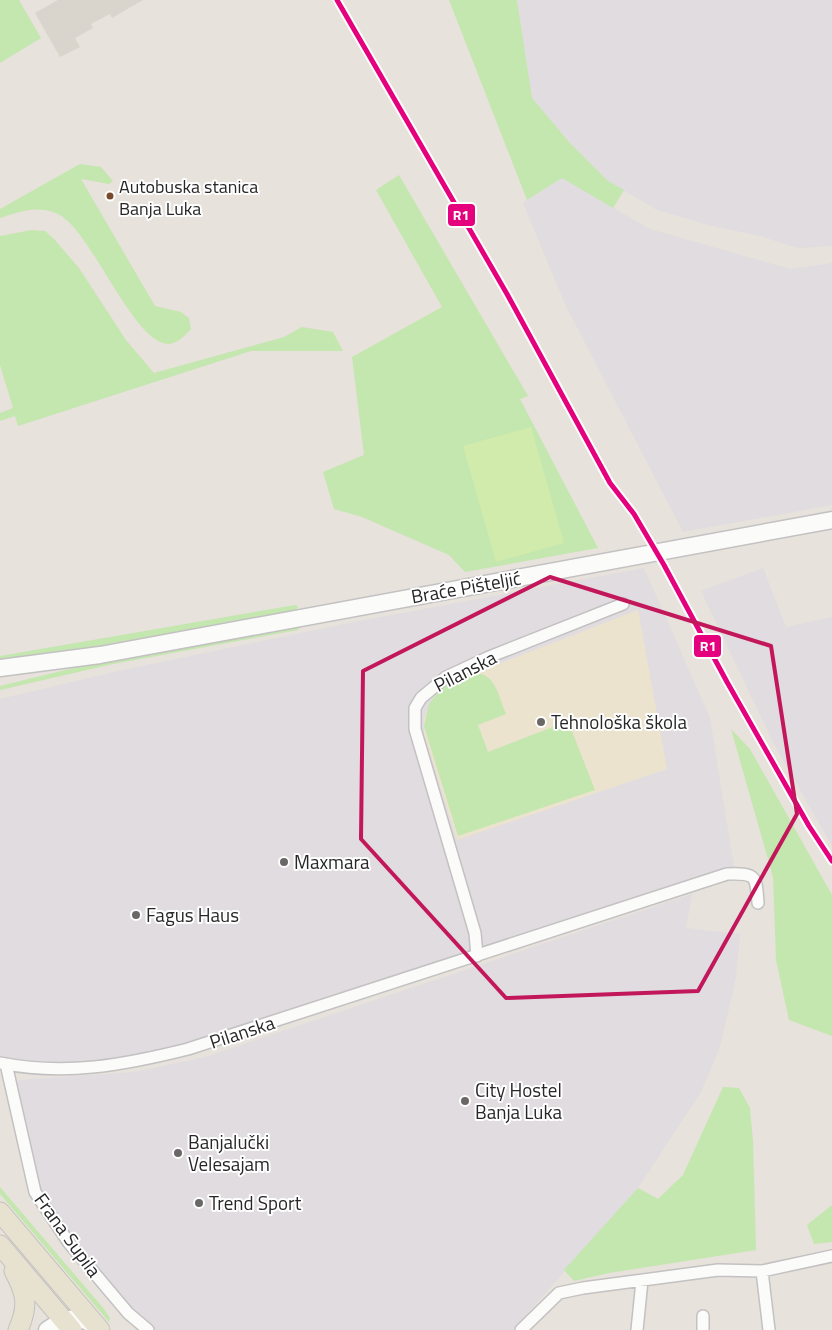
<svg xmlns="http://www.w3.org/2000/svg" width="832" height="1330" viewBox="0 0 832 1330" font-family="'Titillium Web',sans-serif">
<style>
.industrial{fill:#e1dcdf}
.education{fill:#ece3ce}
.green{fill:#c4e6af}
.pitch{fill:#d1ebac}
.plaza{fill:#d9d4cc}
.lines{fill:none;stroke-linecap:round;stroke-linejoin:round}
.street-casing{stroke:#c3c1c2;stroke-width:14}
.secondary-casing{stroke:#c3c1c2;stroke-width:19}
.primary-casing{stroke:#c3c1bf;stroke-width:21}
.street{stroke:#fbfbfa;stroke-width:11}
.secondary{stroke:#fbfbfa;stroke-width:16}
.primary{stroke:#e7e2d0;stroke-width:19}
.rail-1-casing{stroke:#fff;stroke-width:9}
.rail-1{stroke:#e5007d;stroke-width:5}
.marked{fill:none;stroke:#c2185b;stroke-width:4;stroke-linejoin:round}
.bus-dot{fill:#7a4b2a;stroke:#fff;stroke-width:2}
.poi-dot{fill:#6a6866;stroke:#fff;stroke-width:2}
.labels{text-anchor:middle;stroke-width:4;stroke-linejoin:round;paint-order:stroke}
.bus-label{font-size:18px;fill:#272727;stroke:#fff;text-anchor:start}
.street-label{font-size:19px;fill:#272727;stroke:#fff}
.poi-label{font-size:19px;fill:#272727;stroke:#fff;text-anchor:start}
.line-badge{stroke:#fff;stroke-width:2}
.badge-label{font-size:14px;text-anchor:middle;font-weight:bold;fill:#fff}
</style>
<rect width="100%" height="100%" fill="#e7e2db"/>
<path class="industrial" d="M 517,0 L 832,0 L 832,246 L 798,248 L 760,236 L 708,225 L 657,210 L 608,181 L 569,142 L 532,98 Z
M 562,178 L 650,229 L 790,269 L 832,263 L 832,505 L 683,532 L 565,304 L 523,203 Z
M 644,568 L 710,718 L 734,867 L 523,938 L 145,1057 L 79,1064 L 15,1062 L 0,1057 L 0,699 L 123,670 L 354,622 Z
M 763,568 L 786,627 L 832,617 L 832,846 L 774,744 L 701,591 Z
M 692,894 L 686,928 L 740,934 L 736,978 L 720,1047 L 701,1092 L 638,1188 L 513,1330 L 152,1330 L 132,1313 L 75,1244 L 42,1195 L 15,1087 L 19,1080 L 134,1072 L 205,1057 Z"/>
<path class="education" d="M 638,610 L 667,769 L 457,840 L 424,733 L 424,718 L 434,696 L 447,684 Z"/>
<path class="green" d="M 0,0 L 19,0 L 41,38 L 0,63 Z
M 449,0 L 517,0 L 532,98 L 569,142 L 608,181 L 624,190 L 613,208 L 562,178 L 527,200 Z
M 80,164 L 101,167 L 113,181 L 109,184 L 81,179 L 155,306 L 181,312 L 189,318 L 191,329 C 186,335 178,343 169,344 C 132,344 91,227 56,213 C 36,205 19,212 0,218 L 0,209 Z
M 399,175 L 528,396 L 520,399 L 598,548 L 465,572 L 449,555 L 362,517 L 334,509 L 323,472 L 364,455 L 352,357 L 442,307 L 376,190 Z
M 32,230 L 45,231 L 54,239 L 79,268 L 126,340 L 154,373 L 284,337 L 302,327 L 333,332 L 343,351 L 251,351 L 18,426 L 15,416 L 0,421 L 0,413 L 13,408 L 0,365 L 0,236 Z
M 295,605 L 298,607 L 296,610 L 65,652 L 0,660 L 0,656 Z
M 301,626 L 298,630 L 113,664 L 0,690 L 0,686 L 90,664 Z
M 474,673 C 496,673 498,696 506,714 L 478,725 L 488,752 L 568,721 L 595,790 L 458,836 L 424,726 L 429,704 L 435,696 L 444,687 Z
M 731,729 L 750,749 L 832,895 L 832,1036 L 789,1020 L 776,960 L 773,877 Z
M 723,1087 L 739,1088 L 750,1108 L 753,1142 L 756,1250 L 609,1273 L 574,1281 L 564,1270 L 638,1188 L 658,1199 L 683,1175 Z
M 0,1187 L 104,1309 L 110,1318 L 109,1322 L 0,1194 Z
M 832,1202 L 832,1242 L 814,1244 L 807,1225 L 832,1205 Z"/>
<path class="pitch" d="M 531,427 L 564,543 L 496,562 L 463,446 Z"/>
<path class="plaza" d="M 58,0 L 143,0 L 112,18 L 110,14 L 91,24 L 93,28 L 75,38 L 80,47 L 60,57 L 35,13 Z"/>
<g class="lines">
<defs>
<path id="street" d="M 477,956 L 475,933 L 415,729 L 415,708 L 421,698 L 446,677 L 489,657 L 623,604
M 0,1063 C 66,1076 124,1065 188,1049 L 727,874 C 757,873 756,876 758,903
M 6,1064 L 35,1192 L 69,1243 L 128,1313 L 148,1330
M 703,1316 L 703,1330
M 521,1330 L 559,1293 L 583,1288 L 718,1270 L 762,1271
M 637,1330 L 642,1281
M 769,1330 L 762,1271 L 832,1256"/>
<path id="secondary" d="M 0,668 L 100,655 L 832,520
M 47,1330 C 64,1318 77,1313 96,1327"/>
<path id="primary" d="M 0,1212 L 100,1330
M 0,1245 L 72,1330
M 14,1271 C 26,1293 29,1306 18,1330"/>
</defs>
<use href="#street" class="street-casing"/>
<use href="#secondary" class="secondary-casing"/>
<use href="#primary" class="primary-casing"/>
<use href="#street" class="street"/>
<use href="#secondary" class="secondary"/>
<use href="#primary" class="primary"/>
<defs>
<path id="rail-1" d="M 337,0 L 507,294 L 610,483 L 634,514 L 664,565 L 727,682 L 809,826 L 832,861"/>
</defs>
<use href="#rail-1" class="rail-1-casing"/>
<use href="#rail-1" class="rail-1"/>
</g>
<path class="marked" d="M 550,577 L 771,646 L 797,814 L 698,991 L 506,998 L 361,839 L 363,671 Z"/>
<circle class="bus-dot" cx="110" cy="196" r="4.5"/>
<g class="poi-dot">
<circle cx="541" cy="722" r="5"/>
<circle cx="284" cy="862" r="5"/>
<circle cx="136" cy="915" r="5"/>
<circle cx="465" cy="1101" r="5"/>
<circle cx="178" cy="1153" r="5"/>
<circle cx="199" cy="1203" r="5"/>
</g>
<g class="labels">
<g class="bus-label">
<text x="119" y="193">Autobuska stanica<tspan x="119" dy="22">Banja Luka</tspan></text>
</g>
<g class="street-label">
<text transform="translate(466 587) rotate(-10)" y="7">Braće Pišteljić</text>
<text transform="translate(465 671) rotate(-27)" y="7">Pilanska</text>
<text transform="translate(242 1032) rotate(-18)" y="7">Pilanska</text>
<text transform="translate(68 1235) rotate(54)" y="7">Frana Supila</text>
</g>
<g class="poi-label">
<text x="551" y="729">Tehnološka škola</text>
<text x="294" y="869">Maxmara</text>
<text x="146" y="922">Fagus Haus</text>
<text x="475" y="1097">City Hostel<tspan x="475" dy="22">Banja Luka</tspan></text>
<text x="188" y="1149">Banjalučki<tspan x="188" dy="22">Velesajam</tspan></text>
<text x="209" y="1210">Trend Sport</text>
</g>
</g>
<g class="line-badge">
<rect x="447" y="203" width="29" height="24" rx="5" fill="#e5007d"/>
<rect x="693" y="634" width="29" height="24" rx="5" fill="#e5007d"/>
</g>
<g class="badge-label">
<text x="461" y="220">R1</text>
<text x="708" y="651">R1</text>
</g>
</svg>
